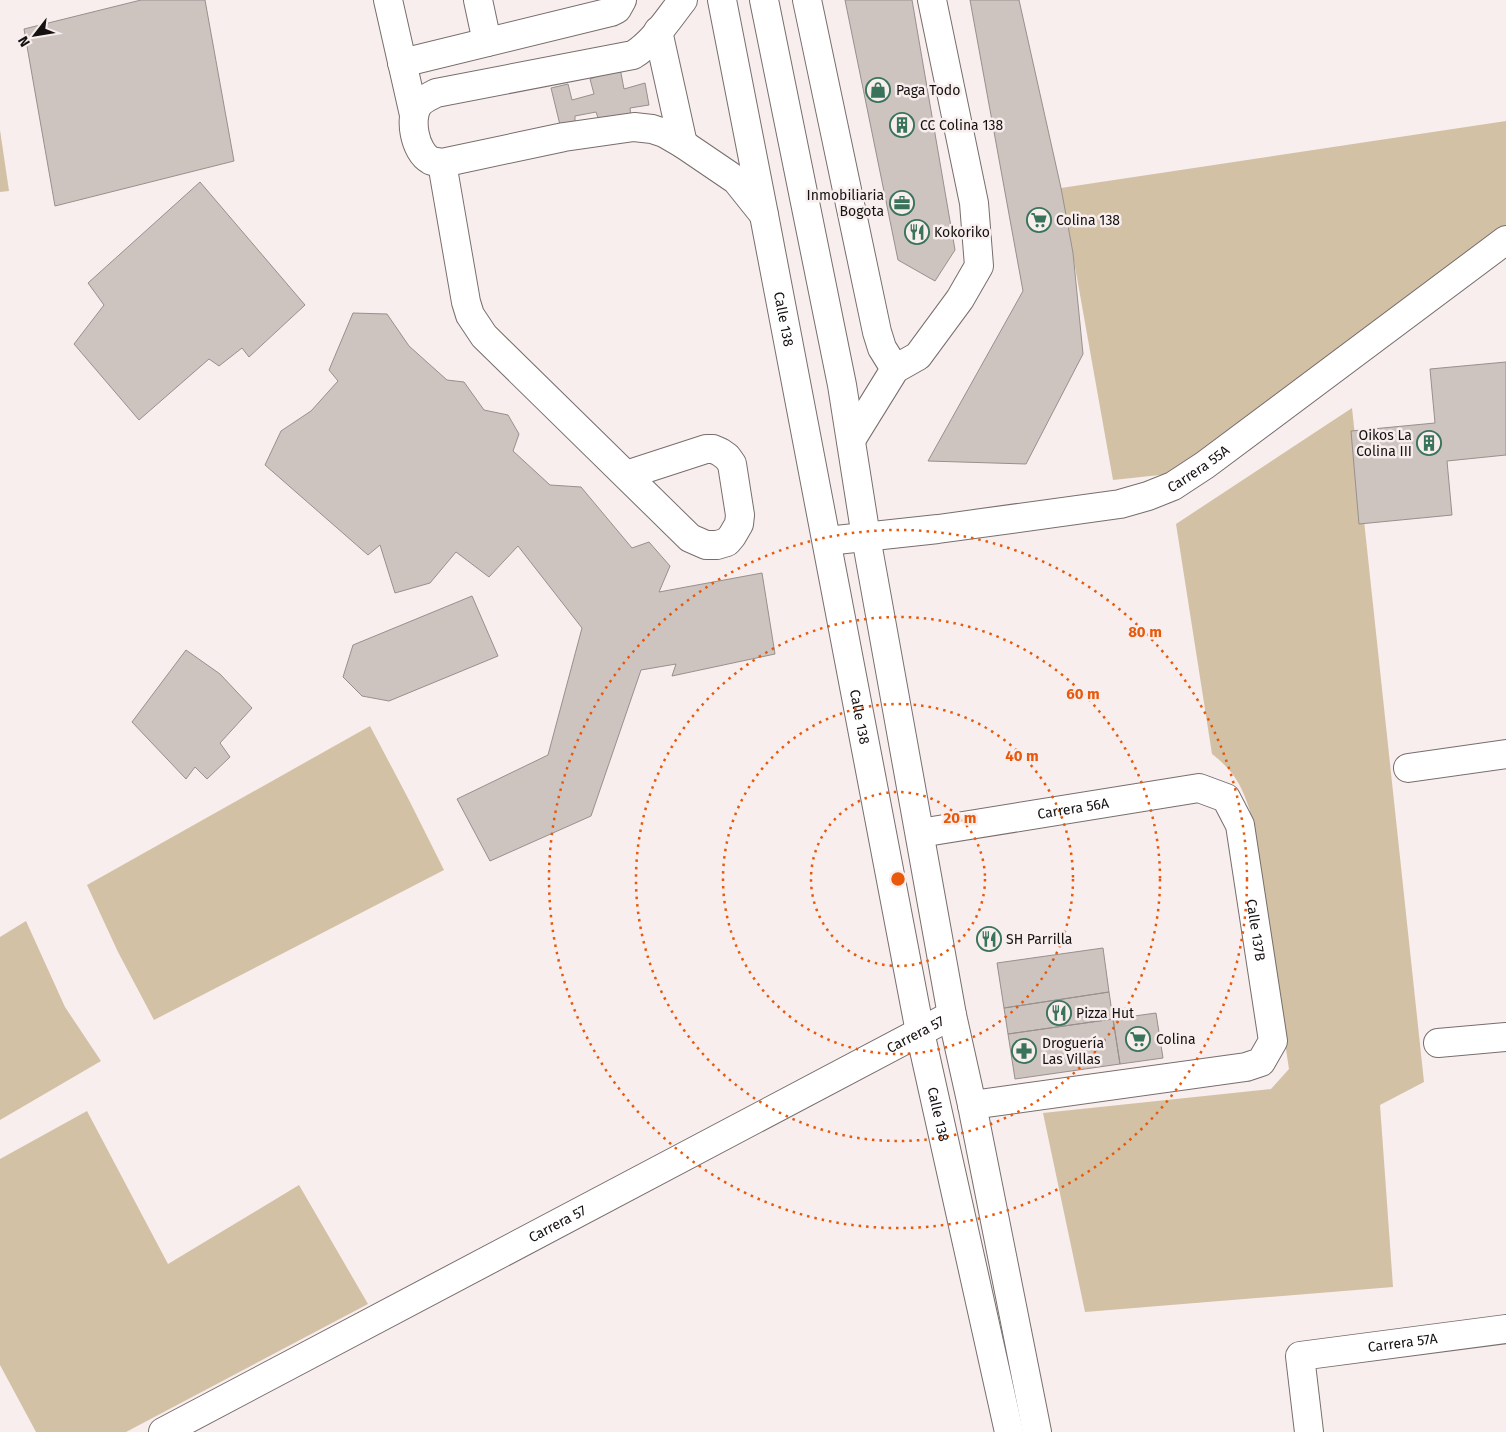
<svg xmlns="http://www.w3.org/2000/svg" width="1506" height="1432" viewBox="0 0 1506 1432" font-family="'Fira Sans',sans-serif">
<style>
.green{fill:#d2c1a5}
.building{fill:#cdc4c0;stroke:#98908c}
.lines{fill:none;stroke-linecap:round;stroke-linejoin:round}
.minor-casing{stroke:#776e6d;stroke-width:30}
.major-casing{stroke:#776e6d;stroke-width:30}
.minor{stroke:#fff;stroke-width:28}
.major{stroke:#fff;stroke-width:28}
.ring{fill:none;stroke:#e8590c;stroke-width:2.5;stroke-dasharray:2.5 5}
.labels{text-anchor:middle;stroke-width:5;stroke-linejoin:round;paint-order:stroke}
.poi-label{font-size:14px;fill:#141110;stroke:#f8eeed;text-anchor:start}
.street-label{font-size:14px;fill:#141110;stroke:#f8eeed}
.centre{fill:#e8590c;stroke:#f8eeed;stroke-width:2.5}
.ring-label{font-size:15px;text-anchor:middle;font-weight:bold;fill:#e8590c;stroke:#f8eeed;stroke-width:5;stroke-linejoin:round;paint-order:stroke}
</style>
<rect width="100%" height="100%" fill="#f8eeed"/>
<path class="green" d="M 1506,121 L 1506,226 L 1169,474 L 1113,480 L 1061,188 Z
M 0,130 L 9,191 L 0,192 Z
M 1352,408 L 1424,1082 L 1380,1105 L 1393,1287 L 1085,1312 L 1043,1113 L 1271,1089 L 1289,1069 L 1250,811 C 1242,786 1234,771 1212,754 L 1176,524 Z
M 370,726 L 409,800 L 444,870 L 154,1020 L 118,952 L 87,885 Z
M 26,921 L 65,1007 L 101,1061 L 0,1120 L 0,937 Z
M 87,1111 L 168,1264 L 299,1185 L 368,1304 L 126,1432 L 36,1432 L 0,1365 L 0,1159 Z"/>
<path class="building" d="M 141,0 L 205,0 L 234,161 L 55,206 L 24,29 Z
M 845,0 L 912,0 L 955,250 L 935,281 L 898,260 Z
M 970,0 L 1019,0 L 1061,188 L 1073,253 L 1083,354 L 1026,464 L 928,461 L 1023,291 Z
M 620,68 L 624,89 L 645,83 L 649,105 L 630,108 L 631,118 L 600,123 L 596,112 L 575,116 L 575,127 L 561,129 L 551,88 L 568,84 L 572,100 L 594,94 L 590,79 Z
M 200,182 L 305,305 L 249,357 L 242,348 L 219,366 L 209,359 L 139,420 L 74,344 L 104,305 L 88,283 Z
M 353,313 L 387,314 L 409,346 L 447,380 L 464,382 L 484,410 L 508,415 L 519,434 L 513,451 L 550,485 L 581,487 L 632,548 L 649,542 L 670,566 L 659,592 L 762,573 L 775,654 L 672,676 L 676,664 L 641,670 L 591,816 L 490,861 L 457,799 L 548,755 L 582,628 L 518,546 L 489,577 L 456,552 L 430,583 L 395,593 L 380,545 L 368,555 L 265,465 L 281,431 L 311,411 L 338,381 L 329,370 Z
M 1506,362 L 1506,455 L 1447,461 L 1452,515 L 1359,524 L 1351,431 L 1435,423 L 1430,369 Z
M 472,596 L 498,656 L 389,701 L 362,696 L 343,677 L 353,645 Z
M 186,650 L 220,674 L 252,708 L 220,743 L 230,757 L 207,779 L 195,767 L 186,779 L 132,722 Z
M 1103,948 L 1109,992 L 1004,1008 L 997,963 Z
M 1109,992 L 1113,1019 L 1008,1034 L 1004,1008 Z
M 1156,1013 L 1163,1058 L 1120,1064 L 1113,1019 Z
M 1113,1019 L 1120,1064 L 1015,1079 L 1008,1034 Z"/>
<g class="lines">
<defs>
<g id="minor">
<path d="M 388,0 L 414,115"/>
<path d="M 478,0 L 487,42"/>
<path d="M 683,0 C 668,19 653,43 633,55 L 436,93 C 431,96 423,99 419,104 C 408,117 415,152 430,160 C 433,162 439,162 442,163 L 564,137 L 634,127 L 652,129 L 664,133 L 683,144 L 736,180 L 764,215"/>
<path d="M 807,0 L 877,332 L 882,348 L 895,369"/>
<path d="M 658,31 L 683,144"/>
<path d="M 402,63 L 611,12 L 617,9 L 622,0"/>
<path d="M 442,163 L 466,302 L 470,315 L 484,336 L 690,538 L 706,545 L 717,545 L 727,542 L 732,536 L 739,524 L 740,515 L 732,464 L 727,457 L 720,452 L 713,449 L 706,449 L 626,475"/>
<path d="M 851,440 L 895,369 L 918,356 L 960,299 L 979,266 L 974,203 L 932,0"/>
<path id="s1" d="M 827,541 L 938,529 L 1120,504 L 1148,496 L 1173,486 L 1205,465 L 1506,240"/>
<path d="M 1408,768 L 1506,754"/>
<path id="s2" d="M 920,833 L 1199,788 L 1226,798 L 1240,825 L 1273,1041 L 1261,1062 L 1246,1067 L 972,1105"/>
<path d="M 1438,1043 L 1506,1037"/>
<path id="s3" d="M 163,1432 L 952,1015"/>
<path id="s4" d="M 1309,1432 L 1300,1356 L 1506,1329"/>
</g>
<g id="major">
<path id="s5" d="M 722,0 L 764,215 L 920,1032 L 1009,1432"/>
<path d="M 764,0 L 842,385 L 866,537 L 952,1015 L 972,1105 L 1037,1432"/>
</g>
</defs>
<use href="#minor" class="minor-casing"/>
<use href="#major" class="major-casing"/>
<use href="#minor" class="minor"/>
<use href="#major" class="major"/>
</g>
<g class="ring">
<circle cx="898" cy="879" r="87"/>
<circle cx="898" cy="879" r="175"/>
<circle cx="898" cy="879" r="262"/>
<circle cx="898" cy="879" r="349"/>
</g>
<defs>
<symbol id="shop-ring" viewBox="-11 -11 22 22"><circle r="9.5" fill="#f8eeed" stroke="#39735c" stroke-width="1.5"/><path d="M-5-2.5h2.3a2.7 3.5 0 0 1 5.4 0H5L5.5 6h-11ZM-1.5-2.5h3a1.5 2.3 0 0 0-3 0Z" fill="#39735c"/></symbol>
<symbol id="building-ring" viewBox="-11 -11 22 22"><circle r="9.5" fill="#f8eeed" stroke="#39735c" stroke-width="1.5"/><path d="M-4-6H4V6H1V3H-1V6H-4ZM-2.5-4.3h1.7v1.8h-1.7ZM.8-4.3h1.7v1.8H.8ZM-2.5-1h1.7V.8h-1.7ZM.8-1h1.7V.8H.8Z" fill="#39735c"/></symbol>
<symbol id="office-ring" viewBox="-11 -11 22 22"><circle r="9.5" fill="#f8eeed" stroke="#39735c" stroke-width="1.5"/><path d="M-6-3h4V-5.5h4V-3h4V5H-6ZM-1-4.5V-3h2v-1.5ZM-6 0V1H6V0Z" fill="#39735c"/></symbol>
<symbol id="supermarket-ring" viewBox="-11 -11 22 22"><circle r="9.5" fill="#f8eeed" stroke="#39735c" stroke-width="1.5"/><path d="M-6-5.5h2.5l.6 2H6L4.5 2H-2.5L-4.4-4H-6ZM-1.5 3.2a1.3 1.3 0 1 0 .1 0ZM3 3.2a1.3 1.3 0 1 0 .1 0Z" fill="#39735c"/></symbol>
<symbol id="restaurant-ring" viewBox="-11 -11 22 22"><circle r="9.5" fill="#f8eeed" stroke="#39735c" stroke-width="1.5"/><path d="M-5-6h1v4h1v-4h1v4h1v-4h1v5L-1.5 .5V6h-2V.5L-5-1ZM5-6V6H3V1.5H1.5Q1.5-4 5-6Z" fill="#39735c"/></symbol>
<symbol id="pharmacy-ring" viewBox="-11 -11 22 22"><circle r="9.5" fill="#f8eeed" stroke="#39735c" stroke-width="1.5"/><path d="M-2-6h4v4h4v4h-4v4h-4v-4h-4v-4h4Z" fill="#39735c"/></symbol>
</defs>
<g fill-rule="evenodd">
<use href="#shop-ring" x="864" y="76" width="28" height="28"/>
<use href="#building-ring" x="888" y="111" width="28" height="28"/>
<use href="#office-ring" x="888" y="189" width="28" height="28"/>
<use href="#supermarket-ring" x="1025" y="206" width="28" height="28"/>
<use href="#restaurant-ring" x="903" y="218" width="28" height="28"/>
<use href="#building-ring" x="1415" y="429" width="28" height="28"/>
<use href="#restaurant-ring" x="975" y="925" width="28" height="28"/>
<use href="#restaurant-ring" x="1045" y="999" width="28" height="28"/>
<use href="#supermarket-ring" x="1124" y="1025" width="28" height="28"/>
<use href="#pharmacy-ring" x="1010" y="1037" width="28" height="28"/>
</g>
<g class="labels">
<g class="poi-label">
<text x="896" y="95">Paga Todo</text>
<text x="920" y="130">CC Colina 138</text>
<text x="884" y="200" text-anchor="end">Inmobiliaria<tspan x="884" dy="16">Bogota</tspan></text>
<text x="1056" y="225">Colina 138</text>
<text x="934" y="237">Kokoriko</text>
<text x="1412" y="440" text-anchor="end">Oikos La<tspan x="1412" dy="16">Colina III</tspan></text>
<text x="1006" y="944">SH Parrilla</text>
<text x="1076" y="1018">Pizza Hut</text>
<text x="1156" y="1044">Colina</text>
<text x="1042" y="1048">Droguería<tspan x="1042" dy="16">Las Villas</tspan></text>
</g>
<g class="street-label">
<text dy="5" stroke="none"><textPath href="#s5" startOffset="325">Calle 138</textPath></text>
<text dy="5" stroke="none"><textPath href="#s1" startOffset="382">Carrera 55A</textPath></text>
<text dy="5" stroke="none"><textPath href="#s5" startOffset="730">Calle 138</textPath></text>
<text dy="5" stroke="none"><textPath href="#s2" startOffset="155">Carrera 56A</textPath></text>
<text dy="5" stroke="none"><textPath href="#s2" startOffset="448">Calle 137B</textPath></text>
<text dy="5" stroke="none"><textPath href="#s3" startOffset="851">Carrera 57</textPath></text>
<text dy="5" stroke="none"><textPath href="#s5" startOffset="1135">Calle 138</textPath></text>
<text dy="5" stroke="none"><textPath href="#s3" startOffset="446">Carrera 57</textPath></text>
<text dy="5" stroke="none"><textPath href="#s4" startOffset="180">Carrera 57A</textPath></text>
</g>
</g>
<circle cx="898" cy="879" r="8" class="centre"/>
<g class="ring-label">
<text x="1145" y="637">80 m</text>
<text x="1083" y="699">60 m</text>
<text x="1022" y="761">40 m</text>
<text x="960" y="823">20 m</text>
</g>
<g transform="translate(35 35) rotate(239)" stroke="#f8eeed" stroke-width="4" paint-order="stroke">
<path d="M0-4L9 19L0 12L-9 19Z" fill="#141110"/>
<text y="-8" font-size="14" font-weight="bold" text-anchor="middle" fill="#141110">N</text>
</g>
</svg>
